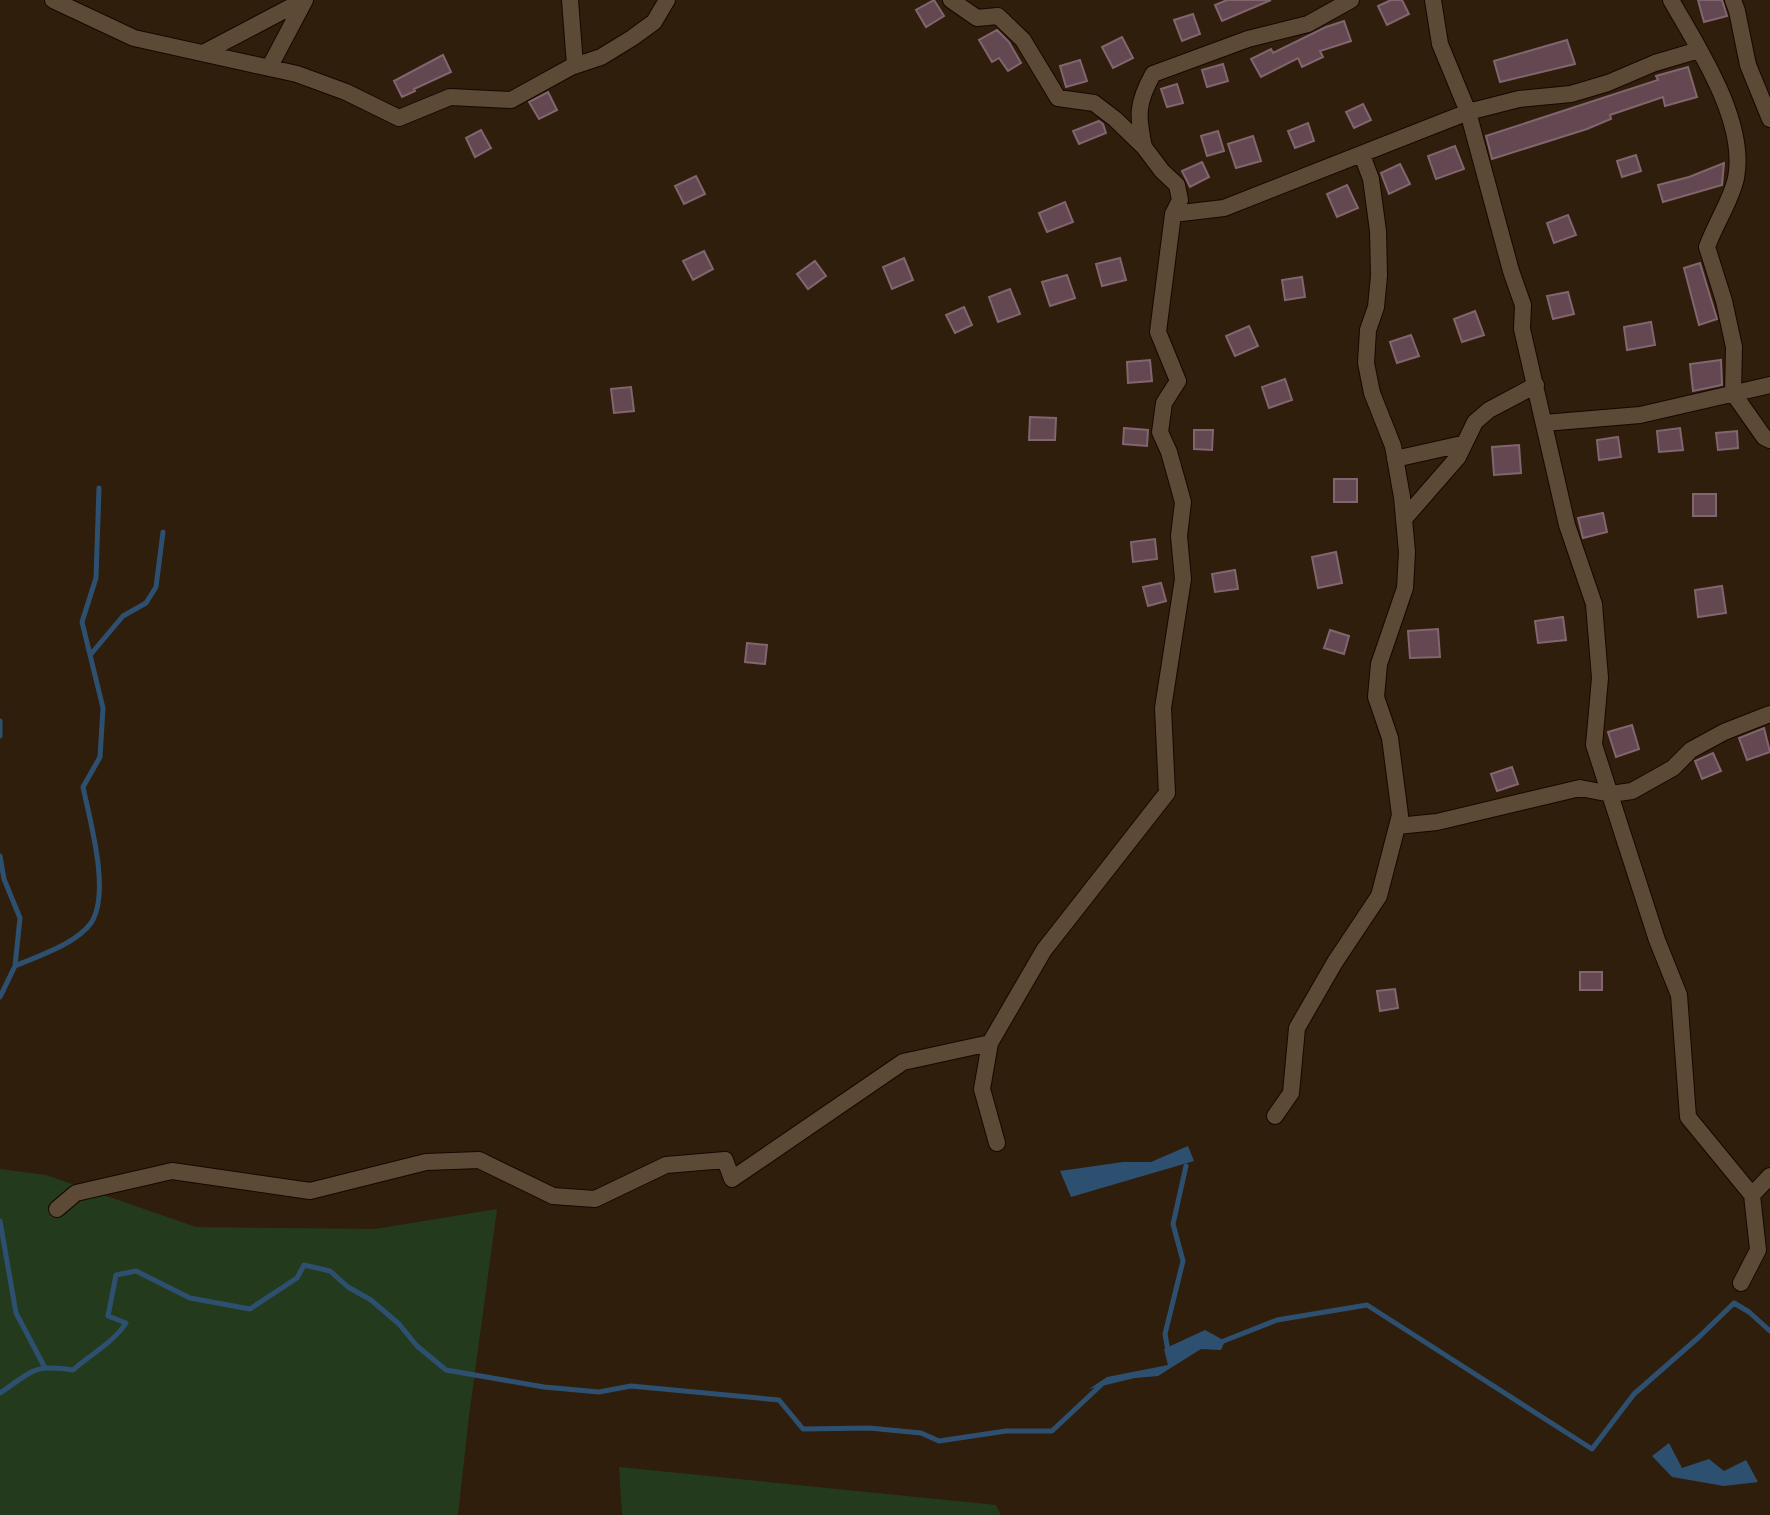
<svg xmlns="http://www.w3.org/2000/svg" width="1770" height="1515" viewBox="0 0 1770 1515" font-family="'Sofia Sans Condensed',sans-serif">
<style>
.green{fill:#243a1d}
.water{fill:#2e5070}
.lines{fill:none;stroke-linecap:round;stroke-linejoin:round}
.stream{stroke:#2e5070;stroke-width:5}
.building{fill:#634751;stroke:#82656f;stroke-width:2}
.minor-casing{stroke:#160800;stroke-width:18}
.minor{stroke:#5d4a36;stroke-width:16}
</style>
<rect width="100%" height="100%" fill="#2f1e0b"/>
<path class="green" d="M 0,1169 L 46,1175 L 196,1227 L 375,1229 L 497,1209 L 469,1416 L 458,1515 L 0,1515 Z
M 619,1467 L 996,1505 L 1001,1515 L 622,1515 Z"/>
<path class="water" d="M 1188,1146 L 1194,1161 L 1071,1197 L 1060,1171 L 1123,1162 L 1151,1162 Z
M 1205,1330 L 1225,1341 L 1221,1350 L 1201,1349 L 1158,1376 L 1135,1378 L 1089,1389 L 1107,1377 L 1168,1365 L 1164,1349 Z
M 1669,1443 L 1682,1468 L 1709,1459 L 1724,1471 L 1746,1460 L 1758,1482 L 1724,1486 L 1672,1477 L 1652,1456 Z"/>
<g class="lines">
<path class="stream" d="M 91,654 L 123,616 L 146,603 L 156,587 L 163,532
M 0,721 L 0,736
M 0,856 L 4,879 L 20,918 L 15,966
M 0,997 L 15,966 C 38,956 76,944 91,923 C 111,893 90,821 83,787 L 100,757 L 103,708 L 82,622 L 96,578 L 99,488
M 0,1221 L 16,1313 L 44,1366
M 1221,1342 L 1277,1320 L 1367,1305 L 1592,1449 L 1634,1394 L 1699,1337 L 1734,1303 L 1749,1312 L 1770,1331
M 1168,1351 L 1165,1334 L 1183,1261 L 1173,1224 L 1186,1166
M 0,1393 C 33,1371 32,1364 73,1370 C 91,1354 113,1343 126,1323 L 108,1316 L 116,1275 L 136,1271 L 190,1298 L 250,1309 L 297,1278 L 304,1265 L 330,1271 L 348,1287 L 371,1300 L 399,1324 L 417,1346 L 446,1370 L 544,1387 L 599,1392 L 631,1386 L 779,1400 L 803,1429 L 869,1428 L 921,1433 L 939,1441 L 1006,1431 L 1052,1431 L 1101,1385"/>
</g>
<path class="building" d="M 934,0 L 944,16 L 926,27 L 916,10 Z
M 1227,0 L 1271,0 L 1222,21 L 1215,5 Z
M 1391,0 L 1402,0 L 1409,14 L 1387,25 L 1378,6 Z
M 1698,0 L 1722,0 L 1727,16 L 1704,22 Z
M 1193,14 L 1200,34 L 1182,41 L 1174,20 Z
M 1344,21 L 1351,41 L 1320,51 L 1323,57 L 1302,67 L 1298,58 L 1261,77 L 1251,59 L 1271,49 L 1273,53 L 1326,27 Z
M 997,30 L 1009,42 L 1021,63 L 1008,71 L 999,58 L 992,62 L 979,40 Z
M 1122,37 L 1133,58 L 1113,68 L 1102,47 Z
M 1567,40 L 1575,64 L 1500,82 L 1494,61 Z
M 443,55 L 451,72 L 414,89 L 415,91 L 402,97 L 394,81 Z
M 1080,60 L 1087,81 L 1066,87 L 1060,66 Z
M 1223,64 L 1228,81 L 1207,87 L 1202,70 Z
M 1688,67 L 1697,97 L 1665,106 L 1663,97 L 1610,115 L 1611,119 L 1587,129 L 1492,159 L 1486,136 L 1658,80 L 1656,76 Z
M 1177,84 L 1183,103 L 1167,107 L 1161,89 Z
M 548,92 L 557,110 L 539,119 L 529,102 Z
M 1363,104 L 1371,120 L 1354,128 L 1346,112 Z
M 1099,121 L 1103,124 L 1106,133 L 1079,144 L 1073,131 Z
M 1308,123 L 1314,141 L 1295,148 L 1288,131 Z
M 481,130 L 491,148 L 475,157 L 466,138 Z
M 1218,131 L 1224,151 L 1207,156 L 1201,136 Z
M 1253,136 L 1261,161 L 1236,168 L 1228,144 Z
M 1455,146 L 1464,169 L 1436,179 L 1428,156 Z
M 1636,155 L 1641,171 L 1622,177 L 1617,161 Z
M 1202,162 L 1209,177 L 1190,187 L 1182,171 Z
M 1724,163 L 1722,185 L 1663,202 L 1658,185 L 1689,177 Z
M 1400,164 L 1410,184 L 1389,194 L 1381,173 Z
M 696,176 L 705,194 L 684,204 L 675,186 Z
M 1347,185 L 1358,208 L 1337,217 L 1327,194 Z
M 1065,202 L 1073,222 L 1047,232 L 1039,213 Z
M 1568,215 L 1576,235 L 1554,243 L 1547,223 Z
M 704,251 L 713,269 L 693,280 L 683,261 Z
M 904,258 L 913,280 L 892,289 L 883,267 Z
M 1120,258 L 1126,280 L 1102,286 L 1096,264 Z
M 815,261 L 826,276 L 808,289 L 797,274 Z
M 1700,263 L 1717,319 L 1699,325 L 1684,268 Z
M 1067,275 L 1075,298 L 1050,306 L 1042,282 Z
M 1302,277 L 1305,297 L 1285,300 L 1282,280 Z
M 1010,289 L 1020,314 L 998,322 L 989,297 Z
M 1568,292 L 1574,314 L 1553,319 L 1547,296 Z
M 964,307 L 972,325 L 955,333 L 946,315 Z
M 1475,311 L 1484,335 L 1462,342 L 1454,319 Z
M 1651,322 L 1655,345 L 1627,350 L 1624,327 Z
M 1249,326 L 1258,346 L 1235,356 L 1226,336 Z
M 1411,335 L 1419,356 L 1397,363 L 1390,342 Z
M 1150,360 L 1152,381 L 1128,383 L 1127,362 Z
M 1721,360 L 1722,385 L 1693,391 L 1690,364 Z
M 1285,379 L 1292,400 L 1269,408 L 1262,387 Z
M 631,387 L 634,411 L 614,413 L 611,389 Z
M 1030,417 L 1056,418 L 1055,440 L 1029,440 Z
M 1124,428 L 1148,430 L 1147,446 L 1123,444 Z
M 1680,428 L 1683,450 L 1659,452 L 1657,431 Z
M 1194,430 L 1213,430 L 1212,450 L 1194,449 Z
M 1737,431 L 1738,448 L 1718,450 L 1716,433 Z
M 1618,437 L 1621,457 L 1599,460 L 1597,440 Z
M 1519,445 L 1521,473 L 1494,475 L 1492,447 Z
M 1334,479 L 1357,479 L 1357,502 L 1334,502 Z
M 1693,494 L 1716,494 L 1716,516 L 1693,516 Z
M 1603,513 L 1607,532 L 1583,538 L 1578,518 Z
M 1155,539 L 1157,559 L 1133,562 L 1131,542 Z
M 1336,552 L 1342,583 L 1318,588 L 1312,557 Z
M 1235,570 L 1238,589 L 1215,592 L 1212,574 Z
M 1161,583 L 1166,601 L 1148,606 L 1143,587 Z
M 1722,586 L 1726,613 L 1698,617 L 1695,590 Z
M 1563,617 L 1566,640 L 1538,643 L 1535,621 Z
M 1438,629 L 1440,657 L 1410,658 L 1408,631 Z
M 1330,630 L 1349,636 L 1344,654 L 1324,648 Z
M 747,643 L 767,645 L 765,664 L 745,662 Z
M 1632,725 L 1639,749 L 1616,757 L 1608,732 Z
M 1764,728 L 1770,752 L 1747,760 L 1739,738 Z
M 1713,753 L 1721,771 L 1702,779 L 1695,761 Z
M 1512,767 L 1518,784 L 1497,791 L 1491,774 Z
M 1580,972 L 1602,972 L 1602,990 L 1580,990 Z
M 1395,989 L 1398,1008 L 1380,1011 L 1377,991 Z"/>
<g class="lines">
<defs>
<path id="minor" d="M 53,0 L 134,38 L 297,74 L 346,92 L 399,118 L 450,97 L 511,100 L 571,67 L 601,57 L 632,38 L 654,22 L 667,0
M 570,0 L 575,65
M 1433,0 L 1440,44 L 1468,112 L 1511,271 L 1523,305 L 1522,329 L 1567,525 L 1594,604 L 1600,678 L 1594,745 L 1657,940 L 1679,995 L 1688,1117 L 1752,1195 L 1758,1250 L 1741,1283
M 1671,0 C 1698,48 1747,121 1736,178 C 1731,201 1715,224 1707,247 L 1724,301 L 1734,347 L 1733,393 L 1764,437 L 1770,440
M 1733,0 L 1737,11 L 1748,65 L 1770,119
M 203,53 L 304,0
M 269,68 L 305,0
M 1144,147 C 1137,115 1137,103 1153,74 L 1248,39 L 1308,24 L 1351,0
M 1173,214 L 1224,208 L 1468,112 L 1519,99 L 1571,94 L 1608,83 L 1655,63 L 1699,50
M 1544,423 L 1640,415 L 1770,385
M 1395,459 L 1462,444
M 1404,519 L 1458,457 L 1475,422 L 1489,410 L 1536,385
M 1397,826 L 1437,822 L 1580,788 L 1611,794 L 1632,791 L 1673,768 L 1691,750 L 1724,732 L 1770,714
M 990,1043 L 982,1089 L 997,1143
M 1275,1116 L 1291,1093 L 1297,1028 L 1335,962 L 1379,896 L 1400,815 L 1390,738 L 1376,697 L 1379,664 L 1405,588 L 1407,552 L 1402,497 L 1393,446 L 1372,393 L 1366,363 L 1368,330 L 1376,307 L 1379,276 L 1378,231 L 1371,179 L 1362,155
M 1752,1195 L 1770,1176
M 57,1209 L 76,1193 L 172,1171 L 310,1191 L 426,1162 L 479,1160 L 553,1196 L 595,1199 L 666,1165 L 725,1160 L 732,1179 L 903,1062 L 990,1043 L 1044,950 L 1167,793 L 1163,708 L 1183,579 L 1179,536 L 1183,502 L 1169,452 L 1160,432 L 1164,403 L 1178,381 L 1158,332 L 1173,214 L 1180,200 L 1177,185 L 1162,171 L 1144,147 L 1115,119 L 1094,103 L 1058,98 L 1023,40 L 998,16 L 977,18 L 951,0"/>
</defs>
<use href="#minor" class="minor-casing"/>
<use href="#minor" class="minor"/>
</g>
</svg>
